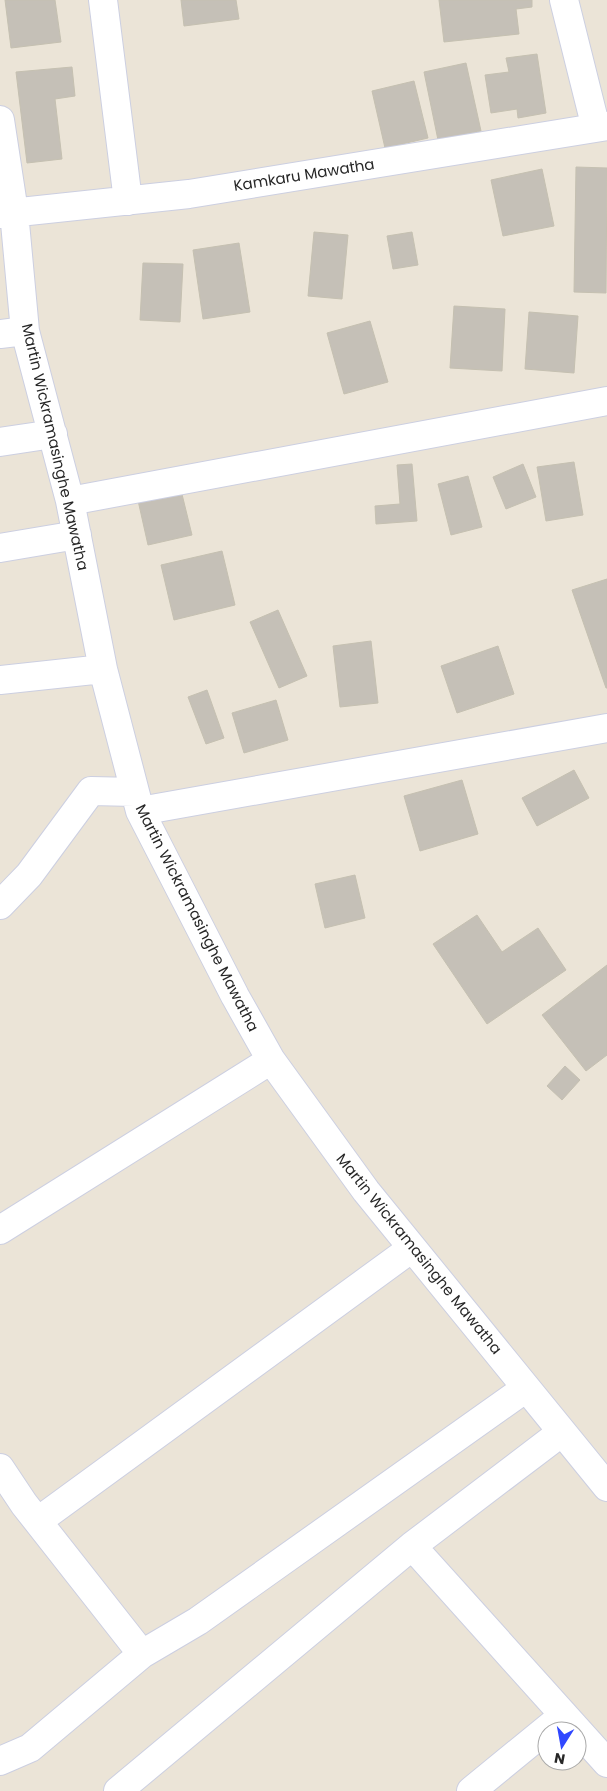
<svg xmlns="http://www.w3.org/2000/svg" width="607" height="1791" viewBox="0 0 607 1791" font-family="Poppins,sans-serif">
<style>
.building{fill:#c5c0b7;stroke:#c5c0b1}
.lines{fill:none;stroke-linecap:round;stroke-linejoin:round}
.minor-casing{stroke:#cccfe1;stroke-width:30}
.minor{stroke:#fff;stroke-width:28}
.labels{text-anchor:middle;stroke-width:4;stroke-linejoin:round;paint-order:stroke}
.street-label{font-size:15px;fill:#272727;stroke:#fff}
</style>
<rect width="100%" height="100%" fill="#ebe4d7"/>
<path class="building" d="M 5,0 L 55,0 L 61,42 L 11,48 Z
M 181,0 L 236,0 L 239,19 L 184,26 Z
M 439,0 L 532,0 L 532,7 L 516,9 L 519,34 L 444,42 Z
M 537,54 L 546,113 L 518,118 L 517,109 L 491,113 L 485,75 L 509,72 L 506,58 Z
M 466,63 L 481,131 L 438,140 L 424,72 Z
M 72,67 L 75,96 L 55,99 L 62,159 L 27,163 L 16,72 Z
M 414,81 L 428,138 L 385,148 L 372,91 Z
M 576,167 L 607,168 L 606,293 L 574,292 Z
M 542,169 L 554,226 L 503,236 L 491,180 Z
M 314,232 L 348,235 L 342,299 L 308,296 Z
M 412,232 L 418,265 L 393,269 L 387,236 Z
M 239,243 L 250,312 L 203,319 L 193,250 Z
M 143,263 L 183,264 L 180,322 L 140,320 Z
M 454,306 L 505,309 L 502,371 L 450,368 Z
M 529,312 L 578,316 L 574,373 L 525,369 Z
M 370,321 L 388,382 L 344,394 L 327,333 Z
M 574,462 L 583,515 L 546,521 L 537,467 Z
M 412,464 L 417,521 L 376,524 L 375,506 L 400,504 L 397,465 Z
M 523,464 L 536,497 L 506,509 L 493,477 Z
M 468,476 L 482,527 L 451,535 L 438,484 Z
M 180,486 L 192,535 L 148,545 L 137,496 Z
M 222,551 L 235,605 L 174,620 L 161,565 Z
M 607,579 L 607,688 L 606,688 L 572,590 Z
M 278,610 L 307,676 L 279,688 L 250,622 Z
M 371,641 L 378,703 L 340,707 L 333,646 Z
M 498,646 L 514,694 L 457,713 L 441,666 Z
M 207,690 L 224,738 L 206,744 L 188,697 Z
M 276,700 L 288,740 L 244,753 L 232,713 Z
M 574,770 L 589,798 L 537,826 L 522,798 Z
M 462,780 L 478,834 L 420,851 L 404,796 Z
M 355,875 L 365,918 L 325,928 L 315,884 Z
M 477,915 L 502,952 L 538,928 L 566,970 L 487,1024 L 433,944 Z
M 607,965 L 607,1055 L 586,1071 L 542,1015 Z
M 565,1066 L 580,1080 L 562,1100 L 547,1086 Z"/>
<g class="lines">
<defs>
<path id="minor" d="M 103,0 L 128,201
M 564,0 L 596,128
M 0,120 L 14,212 L 25,331 L 70,501 L 103,669 L 140,811 L 235,996 L 271,1060 L 366,1191 L 607,1487
M 0,214 L 189,194 L 607,126
M 0,334 L 25,331
M 0,442 L 53,434
M 70,501 L 607,401
M 0,548 L 77,535
M 0,680 L 103,669
M 140,811 L 607,728
M 0,905 L 29,875 L 91,791 L 135,792
M 0,1230 L 271,1060
M 0,1468 L 24,1504 L 142,1654
M 38,1521 L 412,1248
M 412,1546 L 607,1763
M 0,1761 L 30,1748 L 142,1654 L 198,1621 L 526,1388
M 118,1791 L 412,1546 L 562,1432
M 471,1791 L 564,1715"/>
</defs>
<use href="#minor" class="minor-casing"/>
<use href="#minor" class="minor"/>
</g>
<g class="labels">
<g class="street-label">
<text transform="translate(304 175) rotate(-9)" y="5">Kamkaru Mawatha</text>
<text transform="translate(55 447) rotate(77)" y="5">Martin Wickramasinghe Mawatha</text>
<text transform="translate(197 918) rotate(63)" y="5">Martin Wickramasinghe Mawatha</text>
<text transform="translate(419 1254) rotate(51)" y="5">Martin Wickramasinghe Mawatha</text>
</g>
</g>
<g transform="translate(562 1746) rotate(191)"><circle r="24" fill="#ffffff" stroke="#a9a9a9"/>
<path d="M0-4L9 19L0 12L-9 19Z" fill="#3047ff"/>
<text y="-8" font-size="14" font-weight="bold" text-anchor="middle" fill="#272727">N</text>
</g>
</svg>
